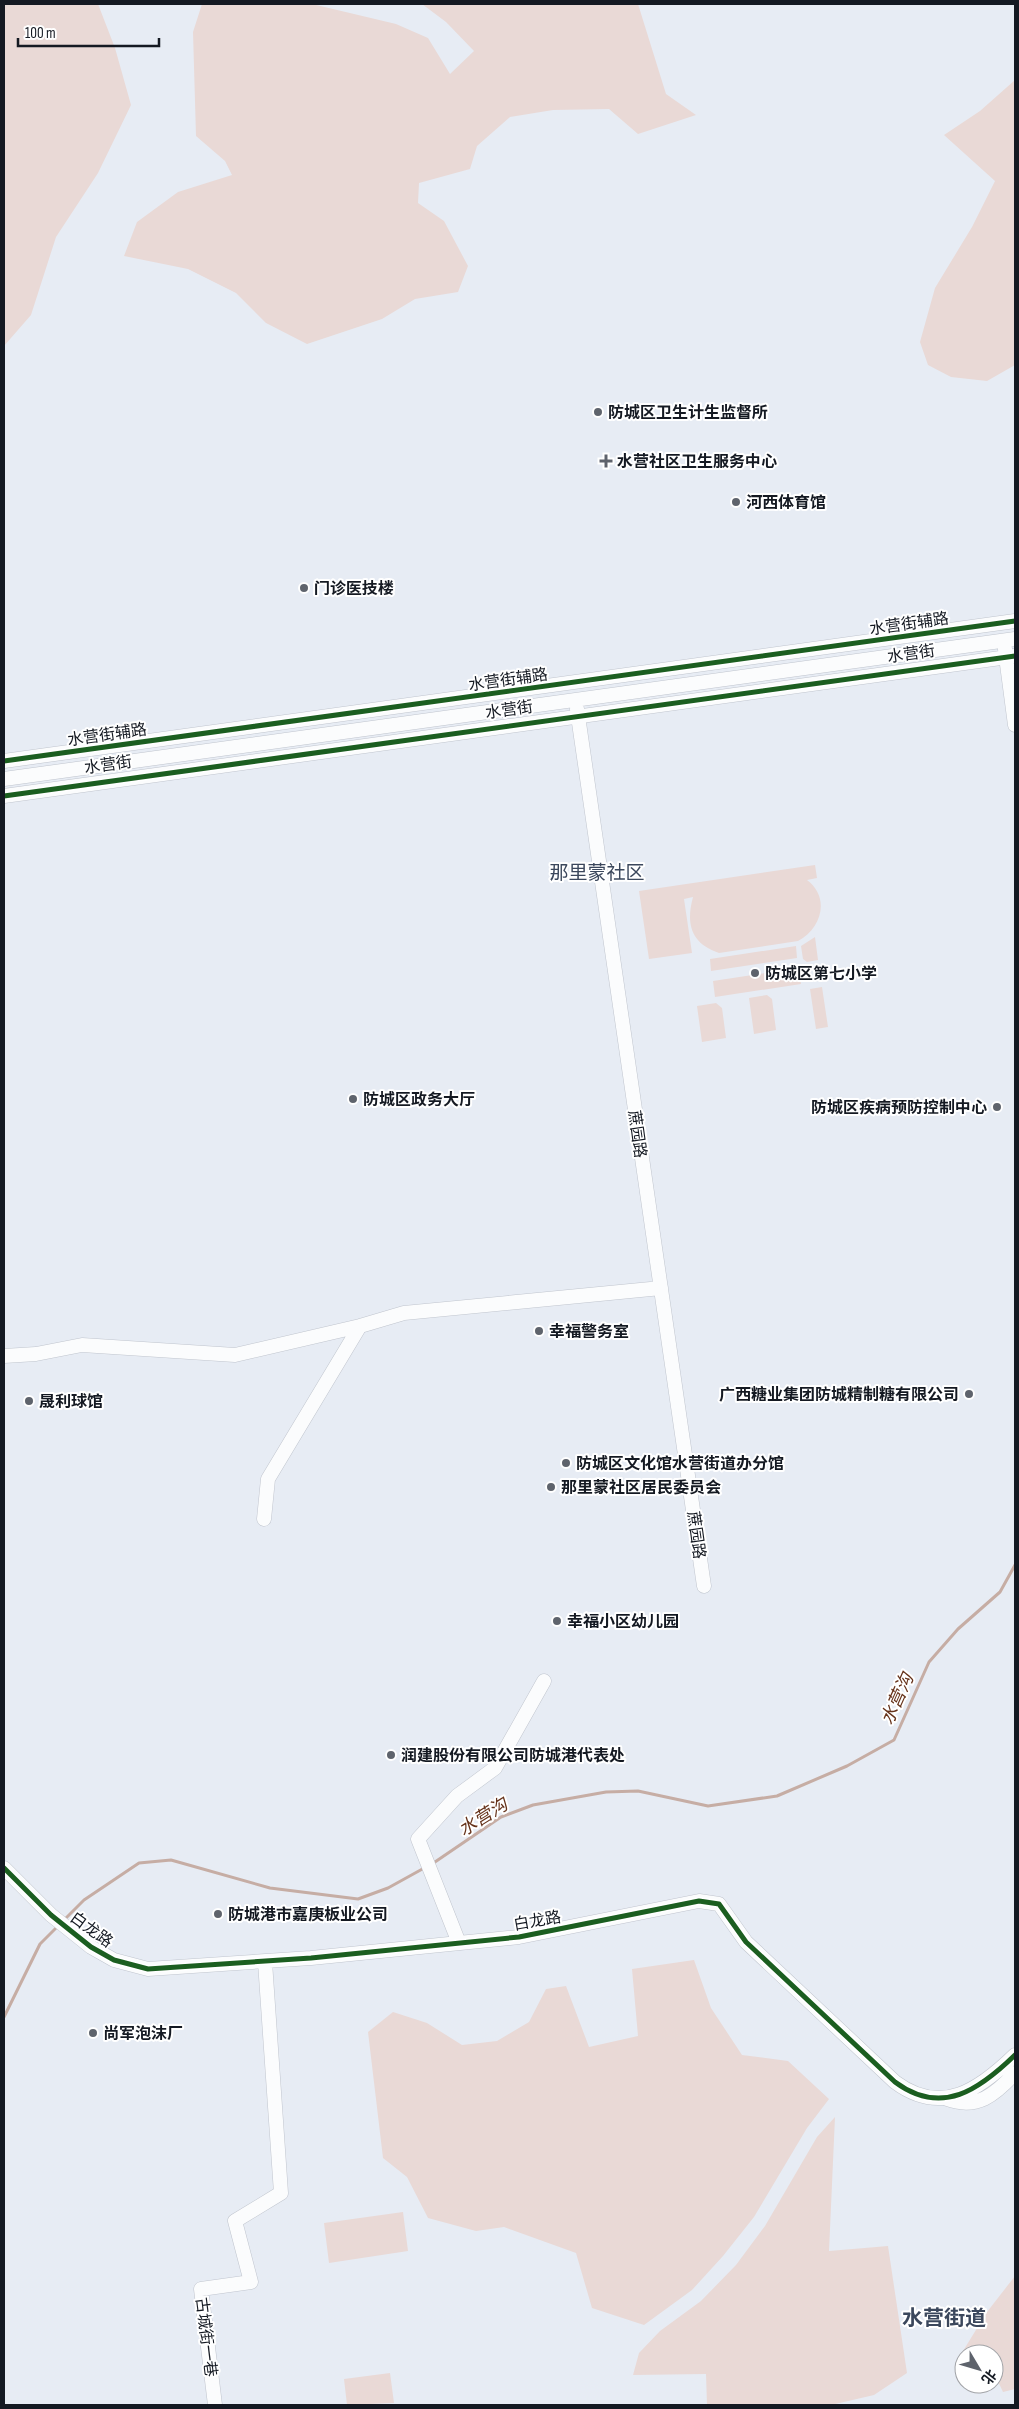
<svg xmlns="http://www.w3.org/2000/svg" width="1019" height="2409" viewBox="0 0 1019 2409" font-family="'Sofia Sans Condensed','Noto Sans SC',sans-serif">
<style>
.green{fill:#e9d9d6}
.lines{fill:none;stroke-linecap:round;stroke-linejoin:round}
.stream{stroke:#c6ada4;stroke-width:3}
.minor-casing{stroke:#c0c5ce;stroke-width:15}
.minor{stroke:#fbfcfd;stroke-width:14}
.cycleway-casing{stroke:#fff;stroke-width:8}
.cycleway{stroke:#1b5e20;stroke-width:5}
.poi-dot{fill:#5e636c;stroke:#fff;stroke-width:2}
.labels{text-anchor:middle;stroke-width:4;stroke-linejoin:round;paint-order:stroke}
.poi-label{font-size:16px;font-weight:bold;fill:#141922;stroke:#fff;text-anchor:start}
.street-label{font-size:16px;fill:#141922;stroke:#fff}
.water-label{font-size:18px;font-style:italic;fill:#65321a;stroke:#fff}
.quarter-label{font-size:19px;fill:#3b475c;stroke:#fff}
.district-label{font-size:21px;font-weight:bold;fill:#3b475c;stroke:#fff}
</style>
<rect width="100%" height="100%" fill="#e7ecf4"/>
<path class="green" d="M 4,4 L 98,4 L 115,48 L 131,105 L 98,173 L 56,237 L 31,315 L 4,346 Z
M 202,4 L 312,4 L 396,24 L 428,38 L 450,74 L 474,51 L 446,22 L 422,4 L 638,4 L 666,94 L 696,115 L 638,134 L 609,109 L 553,110 L 510,117 L 477,146 L 470,169 L 419,183 L 418,203 L 444,221 L 468,266 L 458,292 L 415,299 L 382,319 L 307,344 L 266,323 L 236,293 L 188,269 L 124,256 L 137,222 L 178,192 L 232,175 L 225,161 L 196,136 L 193,32 Z
M 1015,80 L 1015,365 L 987,381 L 951,377 L 928,365 L 920,342 L 935,288 L 972,227 L 995,181 L 944,135 L 980,111 Z
M 815,865 L 817,878 L 807,880 C 831,898 821,929 798,941 L 719,953 C 690,943 686,923 693,897 L 684,899 L 692,953 L 649,959 L 639,891 Z
M 815,937 L 818,960 L 807,962 L 803,959 L 801,946 Z
M 796,946 L 797,958 L 711,971 L 710,959 Z
M 799,968 L 801,984 L 715,997 L 713,981 Z
M 822,987 L 828,1027 L 816,1029 L 810,989 Z
M 767,995 L 772,999 L 776,1030 L 754,1034 L 749,998 Z
M 716,1003 L 722,1008 L 726,1038 L 702,1042 L 697,1006 Z
M 694,1960 L 711,2008 L 742,2055 L 788,2061 L 829,2099 L 807,2128 L 754,2217 L 723,2256 L 692,2290 L 644,2325 L 592,2308 L 576,2253 L 504,2227 L 476,2231 L 428,2218 L 407,2177 L 383,2158 L 368,2032 L 393,2012 L 427,2023 L 462,2045 L 497,2041 L 529,2022 L 546,1989 L 566,1986 L 589,2047 L 638,2036 L 632,1969 Z
M 835,2117 L 829,2251 L 888,2246 L 907,2373 L 874,2395 L 831,2405 L 707,2405 L 706,2374 L 633,2375 L 639,2353 L 660,2331 L 701,2301 L 736,2265 L 765,2226 L 817,2137 Z
M 403,2212 L 408,2251 L 329,2263 L 324,2223 Z
M 1015,2276 L 1015,2389 L 1003,2392 L 994,2373 L 994,2354 L 964,2354 L 964,2366 L 955,2364 L 987,2312 Z
M 390,2373 L 394,2403 L 347,2405 L 344,2379 Z"/>
<g class="lines">
<path class="stream" d="M 432,1864 L 501,1817 L 533,1805 L 606,1792 L 638,1791 L 708,1806 L 777,1796 L 847,1766 L 894,1740 L 929,1662 L 958,1629 L 1000,1592 L 1015,1565
M 64,1920 L 84,1900 L 139,1863 L 171,1860 L 270,1888 L 358,1899 L 388,1888 L 426,1867
M 4,2017 L 40,1944 L 58,1926"/>
<defs>
<path id="minor" d="M 1005,649 L 1015,725
M 577,709 L 704,1586
M 4,761 L 1015,621
M 4,779 L 1015,639
M 4,796 L 1015,656
M 4,1356 L 36,1354 L 82,1345 L 235,1355 L 360,1326
M 264,1519 L 268,1479 L 360,1326 L 404,1313 L 661,1288
M 4,1868 L 51,1915 L 91,1947 L 114,1960 L 148,1969 L 311,1958 L 519,1937 L 699,1901 L 719,1904 L 746,1942 L 895,2082 C 942,2117 980,2089 1015,2055
M 459,1943 L 418,1839 L 457,1796 L 495,1768 L 544,1681
M 947,2099 C 977,2110 995,2095 1015,2073
M 215,2405 L 201,2289 L 251,2282 L 235,2221 L 281,2193 L 265,1962"/>
</defs>
<use href="#minor" class="minor-casing"/>
<use href="#minor" class="minor"/>
<defs>
<path id="cycleway" d="M 4,761 L 1015,621
M 4,796 L 1015,656
M 4,1868 L 51,1915 L 91,1947 L 114,1960 L 148,1969 L 311,1958 L 519,1937 L 699,1901 L 719,1904 L 746,1942 L 895,2082 C 942,2117 980,2089 1015,2055"/>
</defs>
<use href="#cycleway" class="cycleway-casing"/>
<use href="#cycleway" class="cycleway"/>
</g>
<g class="poi-dot">
<circle cx="598" cy="412" r="5"/>
<path d="M603.5 453.5h5v5h5v5h-5v5h-5v-5h-5v-5h5z"/>
<circle cx="736" cy="502" r="5"/>
<circle cx="304" cy="588" r="5"/>
<circle cx="755" cy="973" r="5"/>
<circle cx="353" cy="1099" r="5"/>
<circle cx="997" cy="1107" r="5"/>
<circle cx="539" cy="1331" r="5"/>
<circle cx="969" cy="1394" r="5"/>
<circle cx="29" cy="1401" r="5"/>
<circle cx="566" cy="1463" r="5"/>
<circle cx="551" cy="1487" r="5"/>
<circle cx="557" cy="1621" r="5"/>
<circle cx="391" cy="1755" r="5"/>
<circle cx="218" cy="1914" r="5"/>
<circle cx="93" cy="2033" r="5"/>
</g>
<g class="labels">
<g class="poi-label">
<text x="608" y="418">防城区卫生计生监督所</text>
<text x="617" y="467">水营社区卫生服务中心</text>
<text x="746" y="508">河西体育馆</text>
<text x="314" y="594">门诊医技楼</text>
<text x="765" y="979">防城区第七小学</text>
<text x="363" y="1105">防城区政务大厅</text>
<text x="987" y="1113" text-anchor="end">防城区疾病预防控制中心</text>
<text x="549" y="1337">幸福警务室</text>
<text x="959" y="1400" text-anchor="end">广西糖业集团防城精制糖有限公司</text>
<text x="39" y="1407">晟利球馆</text>
<text x="576" y="1469">防城区文化馆水营街道办分馆</text>
<text x="561" y="1493">那里蒙社区居民委员会</text>
<text x="567" y="1627">幸福小区幼儿园</text>
<text x="401" y="1761">润建股份有限公司防城港代表处</text>
<text x="228" y="1920">防城港市嘉庚板业公司</text>
<text x="103" y="2039">尚军泡沫厂</text>
</g>
<g class="street-label">
<text transform="translate(909 623) rotate(-8)" y="6">水营街辅路</text>
<text transform="translate(911 653) rotate(-8)" y="6">水营街</text>
<text transform="translate(508 679) rotate(-8)" y="6">水营街辅路</text>
<text transform="translate(509 709) rotate(-8)" y="6">水营街</text>
<text transform="translate(107 734) rotate(-8)" y="6">水营街辅路</text>
<text transform="translate(108 764) rotate(-8)" y="6">水营街</text>
<text transform="translate(638 1134) rotate(82)" y="6">蔗园路</text>
<text transform="translate(697 1535) rotate(82)" y="6">蔗园路</text>
<text transform="translate(537 1920) rotate(-10)" y="6">白龙路</text>
<text transform="translate(92 1929) rotate(36)" y="6">白龙路</text>
<text transform="translate(207 2337) rotate(83)" y="6">古城街一巷</text>
</g>
<g class="water-label">
<text transform="translate(897 1699) rotate(-66)" y="6">水营沟</text>
<text transform="translate(483 1817) rotate(-32)" y="6">水营沟</text>
</g>
<g class="quarter-label">
<text x="597" y="879">那里蒙社区</text>
</g>
<g class="district-label">
<text x="944" y="2325">水营街道</text>
</g>
</g>
<rect width="1019" height="2409" fill="none" stroke="#141922" stroke-width="10"/>
<g transform="translate(979 2369) rotate(128)"><circle r="24" fill="#ffffff" stroke="#a1a3a7"/>
<path d="M0-4L9 19L0 12L-9 19Z" fill="#5e636c"/>
<text y="-8" font-size="14" font-weight="bold" text-anchor="middle" fill="#141922">北</text>
</g>
<path d="M18 38v8h141v-8" fill="none" stroke="#141922" stroke-width="2.5"/>
<text x="25" y="38" font-size="15" fill="#141922" stroke="#ffffff" stroke-width="4" paint-order="stroke">100 m</text>
</svg>
